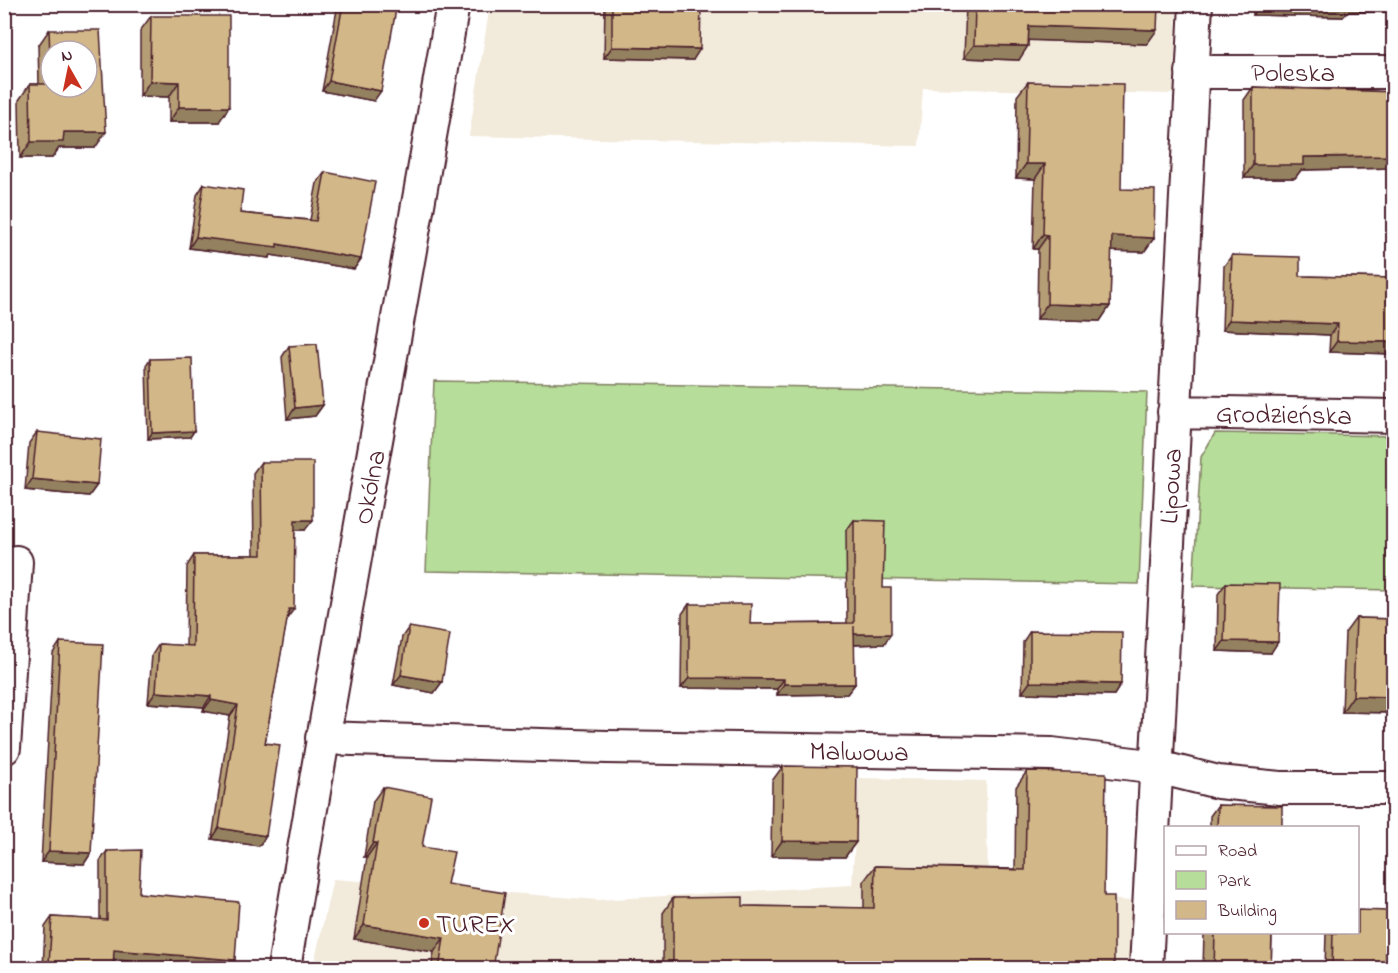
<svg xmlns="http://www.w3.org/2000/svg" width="1398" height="973" viewBox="0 0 1398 973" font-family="'Indie Flower',sans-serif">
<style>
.built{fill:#f2eadb}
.green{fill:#b6dd99;stroke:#807e62;stroke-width:1.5}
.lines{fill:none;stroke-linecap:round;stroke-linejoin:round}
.street-casing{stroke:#4a1f2b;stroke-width:36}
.street{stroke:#fff;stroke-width:32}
.wall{fill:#b59e75;stroke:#4a1f2b;stroke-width:1.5}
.shaded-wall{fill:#93815f;stroke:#4a1f2b;stroke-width:1.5}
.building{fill:#d2b888;stroke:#4a1f2b;stroke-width:1.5}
.poi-dot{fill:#c8321e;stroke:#fff;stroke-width:2}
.labels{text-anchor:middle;stroke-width:6;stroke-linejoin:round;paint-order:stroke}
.street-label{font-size:27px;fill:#4a1f2b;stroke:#fff}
.poi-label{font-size:27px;fill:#4a1f2b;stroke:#fff;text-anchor:start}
</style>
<rect width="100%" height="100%" fill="#fff"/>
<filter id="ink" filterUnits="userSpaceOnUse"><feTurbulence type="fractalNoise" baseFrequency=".0167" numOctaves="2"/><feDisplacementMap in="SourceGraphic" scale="12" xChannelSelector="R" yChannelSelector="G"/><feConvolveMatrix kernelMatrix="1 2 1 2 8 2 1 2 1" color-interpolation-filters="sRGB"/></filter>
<g filter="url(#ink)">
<path class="built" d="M 490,5 L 1177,5 L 1173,94 L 923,88 L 919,146 L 469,136 Z
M 859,778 L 986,781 L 988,887 L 1150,903 L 1146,968 L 313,968 L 333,879 L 598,900 L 852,885 Z"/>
<path class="green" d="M 434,381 L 1147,392 L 1139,584 L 426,571 Z
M 1215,433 L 1393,436 L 1393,590 L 1193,586 L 1201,457 Z"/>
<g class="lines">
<defs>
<path id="street" d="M 1192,72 L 1394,72
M 1174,412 L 1394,416
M 322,738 L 607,747 L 1052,754 L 1158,767 L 1218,782 L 1280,788 L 1394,788
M 4,748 L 16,562
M 284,968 C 337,647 398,326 453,4
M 1146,968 L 1196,4"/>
</defs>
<use href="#street" class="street-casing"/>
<use href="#street" class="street"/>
</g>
<path class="wall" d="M 338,4 L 397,4 L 374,101 L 322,91 Z
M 605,4 L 701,4 L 693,60 L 604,58 Z
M 966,4 L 1158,4 L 1147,44 L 1028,40 L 1019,60 L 964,58 Z
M 1253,4 L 1394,4 L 1347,12 L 1343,17 L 1253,15 Z
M 151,16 L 219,122 L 169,122 L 169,97 L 140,96 L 140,31 Z
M 49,30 L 95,148 L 59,148 L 52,158 L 20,158 L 19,100 L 30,84 L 39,84 L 38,46 Z
M 1028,82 L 1121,189 L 1154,238 L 1144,252 L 1111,251 L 1110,306 L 1100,321 L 1037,319 L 1038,249 L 1033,249 L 1035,179 L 1016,178 L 1017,96 Z
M 1253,87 L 1394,92 L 1394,168 L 1301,170 L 1295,178 L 1244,178 L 1244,100 Z
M 325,172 L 361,259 L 354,269 L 271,255 L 269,258 L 189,248 L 197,195 L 204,184 L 240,213 L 310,220 L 317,183 Z
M 1232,255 L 1300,276 L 1394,278 L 1394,354 L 1329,352 L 1330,335 L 1222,330 L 1224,266 Z
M 289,346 L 323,405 L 315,416 L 287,419 L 282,357 Z
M 150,359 L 194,431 L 190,437 L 148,439 L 146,365 Z
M 37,432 L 97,485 L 89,496 L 25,490 L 29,443 Z
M 261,462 L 305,530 L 295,530 L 287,618 L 265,743 L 266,836 L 259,846 L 212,839 L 230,716 L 203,711 L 204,707 L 148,703 L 152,655 L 159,644 L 186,646 L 187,566 L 194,555 L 254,555 L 253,473 Z
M 854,520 L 883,588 L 884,644 L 854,645 L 855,684 L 847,694 L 777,695 L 777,689 L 681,688 L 682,614 L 689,604 L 750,624 L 847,623 L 846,531 Z
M 1226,583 L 1271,653 L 1217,651 L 1218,594 Z
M 1356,618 L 1394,619 L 1394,713 L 1342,712 L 1345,633 Z
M 409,627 L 442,682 L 434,693 L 393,685 L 402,637 Z
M 1030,631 L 1121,684 L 1114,695 L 1022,693 L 1023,642 Z
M 60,642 L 91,853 L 84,864 L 41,862 L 53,653 Z
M 783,766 L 856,842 L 845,857 L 771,856 L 772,781 Z
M 1027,771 L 1104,896 L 1114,964 L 1111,969 L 663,969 L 663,913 L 673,898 L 743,906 L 864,908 L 864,881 L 875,866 L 1015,869 L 1016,787 Z
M 383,787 L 422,847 L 447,884 L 493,969 L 431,969 L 434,952 L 354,939 L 367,857 L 364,857 L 373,801 Z
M 1218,805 L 1282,828 L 1210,828 L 1210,816 Z
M 107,851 L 139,893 L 235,960 L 229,969 L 214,969 L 114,960 L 112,969 L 43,969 L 45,927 L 52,917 L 100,920 L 100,861 Z
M 1204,933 L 1272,933 L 1271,969 L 1203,969 Z
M 1326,933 L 1358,933 L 1386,969 L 1325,969 Z"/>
<path class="shaded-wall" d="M 1394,4 L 1394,12 L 1347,12 L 1343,17 L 1253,15 L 1260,5 Z
M 1029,26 L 1157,30 L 1147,44 L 1020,40 Z
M 974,45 L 1028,46 L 1019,60 L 964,58 Z
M 612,47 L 700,49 L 693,60 L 604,58 Z
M 150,81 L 179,82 L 169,97 L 140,96 Z
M 329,81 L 381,91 L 374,101 L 322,91 Z
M 179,107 L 229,107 L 219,122 L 169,122 Z
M 64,132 L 106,132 L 95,148 L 59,148 L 52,158 L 20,158 L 31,142 Z
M 1394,156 L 1394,168 L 1301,170 L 1295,178 L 1244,178 L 1253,165 L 1304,157 Z
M 1026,164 L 1045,164 L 1035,179 L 1016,178 Z
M 1043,234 L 1048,235 L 1038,249 L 1033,249 Z
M 1112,236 L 1154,238 L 1144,252 L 1101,251 Z
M 196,237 L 277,244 L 361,259 L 354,269 L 271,255 L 269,258 L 189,248 Z
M 1047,304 L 1110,306 L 1100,321 L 1037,319 Z
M 1229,320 L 1338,324 L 1330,335 L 1222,330 Z
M 1337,341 L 1394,342 L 1394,354 L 1329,352 Z
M 323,405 L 315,416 L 287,419 L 295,408 Z
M 194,431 L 190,437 L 148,439 L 152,433 Z
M 32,479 L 97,485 L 89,496 L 25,490 Z
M 295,520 L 313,520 L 305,530 L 287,530 Z
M 289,609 L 294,609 L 286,620 Z
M 854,634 L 891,634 L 884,644 L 847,645 Z
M 1224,641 L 1278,642 L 1271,653 L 1217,651 Z
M 401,675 L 442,682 L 434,693 L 393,685 Z
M 689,678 L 784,679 L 777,689 L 681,688 Z
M 1030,682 L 1121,684 L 1114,695 L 1022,693 Z
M 784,684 L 855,684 L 847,694 L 777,695 Z
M 156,692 L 211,696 L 204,707 L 148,703 Z
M 1353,696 L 1394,697 L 1394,713 L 1342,712 Z
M 211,700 L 238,705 L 230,716 L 203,711 Z
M 219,828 L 266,836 L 259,846 L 212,839 Z
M 782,841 L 856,842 L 845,857 L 771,856 Z
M 373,843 L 377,843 L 367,857 L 364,857 Z
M 49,851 L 91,853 L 84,864 L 41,862 Z
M 364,925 L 444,938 L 434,952 L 354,939 Z
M 114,950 L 235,960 L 229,969 L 214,969 L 107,959 Z
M 1067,963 L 1114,964 L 1111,969 L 1063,969 Z
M 49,964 L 113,968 L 112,969 L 46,969 Z"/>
<path class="building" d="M 343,4 L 397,4 L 381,91 L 329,81 Z
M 612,4 L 701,4 L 700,49 L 612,47 Z
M 975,4 L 1158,4 L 1157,30 L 1029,26 L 1028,46 L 974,45 Z
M 1260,4 L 1350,4 L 1350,7 Z
M 151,16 L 229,16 L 229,107 L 179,107 L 179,82 L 150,81 Z
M 49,30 L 100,30 L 106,132 L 64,132 L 63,142 L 31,142 L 30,84 L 51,84 L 51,87 L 87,87 L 87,51 L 51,51 L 51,83 Z
M 1028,82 L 1123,84 L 1121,189 L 1155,190 L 1154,238 L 1112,236 L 1110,306 L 1047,304 L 1048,235 L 1043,234 L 1045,164 L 1026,164 Z
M 1253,87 L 1394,92 L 1394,156 L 1304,157 L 1304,165 L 1253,165 Z
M 325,172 L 375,182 L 361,259 L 277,244 L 277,247 L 196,237 L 204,184 L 243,190 L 240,213 L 316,221 Z
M 1232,255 L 1300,257 L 1300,276 L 1394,278 L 1394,342 L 1337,341 L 1338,324 L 1229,320 Z
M 317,344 L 323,405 L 295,408 L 289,346 Z
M 192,358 L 194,431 L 152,433 L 150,359 Z
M 37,432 L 101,439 L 97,485 L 32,479 Z
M 261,462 L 313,462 L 313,520 L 295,520 L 294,609 L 289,609 L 265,743 L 280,745 L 266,836 L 219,828 L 238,705 L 211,700 L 211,696 L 156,692 L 159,644 L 193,646 L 194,555 L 262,555 Z
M 854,520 L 885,521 L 883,588 L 891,588 L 891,634 L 854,634 L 854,626 L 855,684 L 784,684 L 784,679 L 689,678 L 689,604 L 751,604 L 750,624 L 854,623 Z
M 1226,583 L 1280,584 L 1278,642 L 1224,641 Z
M 1356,618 L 1394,619 L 1394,697 L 1353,696 Z
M 409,627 L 450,634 L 442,682 L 401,675 Z
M 1030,631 L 1122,632 L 1121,684 L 1030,682 Z
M 60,642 L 103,644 L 91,853 L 49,851 Z
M 783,766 L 857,767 L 856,842 L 782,841 Z
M 1027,771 L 1106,773 L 1104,896 L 1114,896 L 1114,964 L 1067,963 L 1066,969 L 673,969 L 673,898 L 743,897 L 743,906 L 874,908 L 875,866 L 1025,870 Z
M 383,787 L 431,796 L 422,847 L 454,852 L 447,884 L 505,893 L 493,969 L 439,969 L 444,938 L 364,925 L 377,843 L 373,843 Z
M 1218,805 L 1282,806 L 1282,828 L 1217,828 Z
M 141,850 L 139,893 L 239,902 L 235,960 L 114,950 L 113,968 L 49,964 L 52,917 L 107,920 L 107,851 Z
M 1358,910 L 1387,911 L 1386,969 L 1332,969 L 1333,933 L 1358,933 Z
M 1215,933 L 1272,933 L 1271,969 L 1214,969 Z"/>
</g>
<circle class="poi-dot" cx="424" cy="923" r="6"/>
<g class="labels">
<g class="street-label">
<text x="1293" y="81">Poleska</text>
<text transform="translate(1284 414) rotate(1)" y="9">Grodzieńska</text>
<text transform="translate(1170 486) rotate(-87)" y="9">Lipowa</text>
<text transform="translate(369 487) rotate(-79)" y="9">Okólna</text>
<text transform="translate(859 751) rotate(1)" y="9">Malwowa</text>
</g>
<g class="poi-label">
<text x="436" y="932">TUREX</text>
</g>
</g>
<rect width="1398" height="973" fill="none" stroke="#fff" stroke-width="24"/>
<rect x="12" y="12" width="1374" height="949" fill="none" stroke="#4a1f2b" stroke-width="2" filter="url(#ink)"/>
<rect x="1164" y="826" width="195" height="108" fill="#ffffff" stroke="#b7a5aa" stroke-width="1.5"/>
<rect x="1176" y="846" width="30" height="9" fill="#ffffff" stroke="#b7a5aa" stroke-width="1.5"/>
<text x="1218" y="856" font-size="18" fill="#4a1f2b">Road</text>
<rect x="1176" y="871" width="30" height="18" fill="#b6dd99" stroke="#b7a5aa" stroke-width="1.5"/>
<text x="1218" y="886" font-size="18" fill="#4a1f2b">Park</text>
<rect x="1176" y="901" width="30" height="18" fill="#d2b888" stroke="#b7a5aa" stroke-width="1.5"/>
<text x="1218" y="916" font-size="18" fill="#4a1f2b">Building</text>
<g transform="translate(69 69) rotate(351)"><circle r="28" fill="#ffffff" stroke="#b7a5aa" stroke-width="1.5"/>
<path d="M0-4.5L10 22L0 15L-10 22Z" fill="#c8321e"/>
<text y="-9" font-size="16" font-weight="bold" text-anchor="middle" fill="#4a1f2b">N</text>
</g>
</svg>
